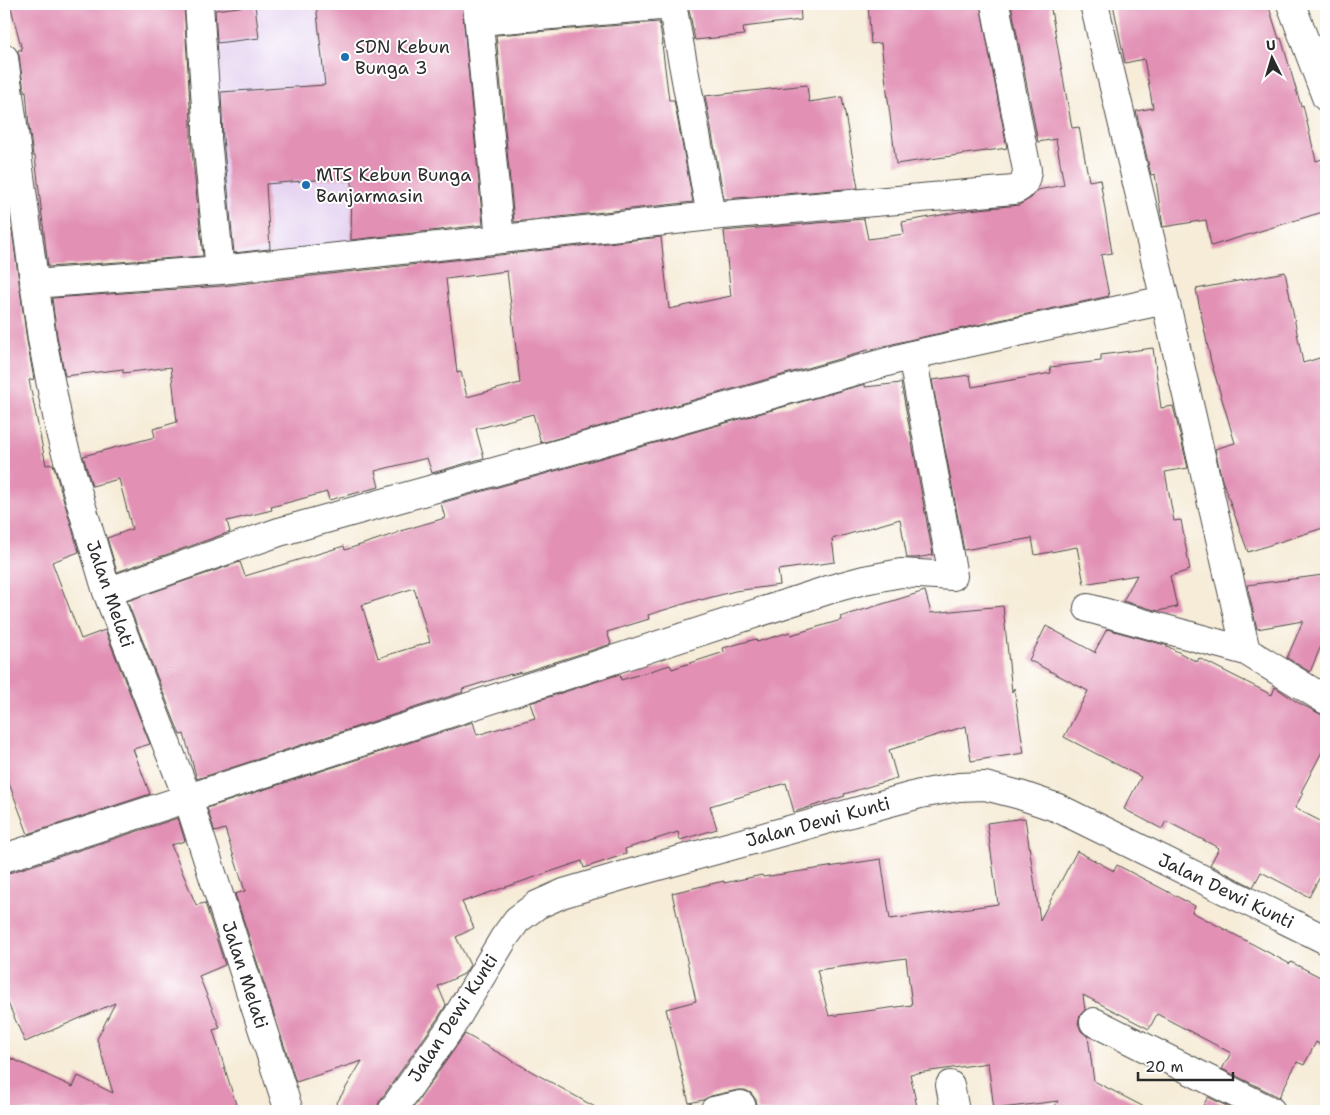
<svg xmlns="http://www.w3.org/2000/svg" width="1330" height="1115" viewBox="0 0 1330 1115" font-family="'Shantell Sans',sans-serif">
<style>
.built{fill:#e5d3f1}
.building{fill:#e291b5;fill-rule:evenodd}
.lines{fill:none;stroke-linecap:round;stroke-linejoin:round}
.street-casing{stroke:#494845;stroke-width:30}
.street{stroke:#fff;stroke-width:28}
.poi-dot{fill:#1f6fb2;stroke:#fff;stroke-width:2}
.labels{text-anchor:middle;stroke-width:4;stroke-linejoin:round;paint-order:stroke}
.poi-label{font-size:18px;fill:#2b2b2b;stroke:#fff;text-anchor:start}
.street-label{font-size:18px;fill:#2b2b2b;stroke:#fff}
</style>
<rect width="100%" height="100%" fill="#fff"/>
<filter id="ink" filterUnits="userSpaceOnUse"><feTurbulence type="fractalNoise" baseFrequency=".02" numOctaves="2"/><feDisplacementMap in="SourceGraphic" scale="10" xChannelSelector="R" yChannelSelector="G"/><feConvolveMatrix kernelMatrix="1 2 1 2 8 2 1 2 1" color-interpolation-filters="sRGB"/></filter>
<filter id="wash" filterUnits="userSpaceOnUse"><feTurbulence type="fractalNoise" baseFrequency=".0096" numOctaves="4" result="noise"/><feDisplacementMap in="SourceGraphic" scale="20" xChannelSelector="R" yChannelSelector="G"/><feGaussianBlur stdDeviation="1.12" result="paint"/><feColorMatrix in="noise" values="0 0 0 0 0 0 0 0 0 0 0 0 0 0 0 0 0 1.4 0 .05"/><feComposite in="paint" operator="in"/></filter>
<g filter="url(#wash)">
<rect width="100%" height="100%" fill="#f6ecd8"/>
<path class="built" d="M 211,4 L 470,4 L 483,110 L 354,120 L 386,122 L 401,243 L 221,258 Z"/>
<g id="blocks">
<path class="building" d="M 10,4 L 184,4 L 191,122 L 191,141 L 203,256 L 48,267 L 35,156 L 33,156 L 29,126 L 26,91 L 24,91 L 19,56 L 18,52 L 18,50 L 22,50 Z
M 316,4 L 462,4 L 483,225 L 351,240 L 352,177 L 266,184 L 270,249 L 234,253 L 223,138 L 221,92 L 325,85 Z
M 688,4 L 800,4 L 801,20 L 743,27 L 744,35 L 695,40 Z
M 868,4 L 980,4 L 1007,148 L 896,164 L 881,43 L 871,44 Z
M 1011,4 L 1050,4 L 1072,128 L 1079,127 L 1089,181 L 1100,179 L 1112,253 L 1101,255 L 1109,296 L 909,340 L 860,352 L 860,353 L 541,443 L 533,414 L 476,429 L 484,458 L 432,473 L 427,458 L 375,471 L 379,487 L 329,500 L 327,492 L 271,507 L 272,510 L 227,521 L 230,532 L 117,572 L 107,538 L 132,529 L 119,479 L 92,486 L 83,456 L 155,437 L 153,429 L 177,422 L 171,367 L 123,373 L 123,369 L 65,376 L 57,336 L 52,298 L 222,286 L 661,237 L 669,309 L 731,296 L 724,231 L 864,219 L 868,239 L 904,234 L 902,222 L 969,210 L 1019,205 L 1031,198 L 1038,190 L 1064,185 L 1056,139 L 1038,142 ZM 507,271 L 520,383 L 467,397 L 461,372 L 457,373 L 446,279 Z
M 1113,4 L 1268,4 L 1279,39 L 1281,38 L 1301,106 L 1303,105 L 1316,161 L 1326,158 L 1326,211 L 1211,246 L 1206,220 L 1163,227 L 1155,174 L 1151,175 L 1136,111 L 1153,108 L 1144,59 L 1125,63 Z
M 255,5 L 259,38 L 217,43 L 215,10 Z
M 659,22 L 663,44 L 662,44 L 669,100 L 674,100 L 693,202 L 514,222 L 496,35 Z
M 807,85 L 809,102 L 842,97 L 858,188 L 724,199 L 705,96 Z
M 12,230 L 27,341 L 34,379 L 29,380 L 46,465 L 53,464 L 79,552 L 52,562 L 81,639 L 105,630 L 150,744 L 133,749 L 150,794 L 28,834 L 4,770 L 4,231 Z
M 1285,272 L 1303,363 L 1326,356 L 1326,527 L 1248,552 L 1222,480 L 1215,449 L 1235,443 L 1211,362 L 1196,289 Z
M 1153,348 L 1161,408 L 1173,406 L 1188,468 L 1165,472 L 1174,521 L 1181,520 L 1190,570 L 1170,576 L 1177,607 L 1158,611 L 1123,601 L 1137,575 L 1084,584 L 1077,547 L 1035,555 L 1032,538 L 964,550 L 932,380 L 970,375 L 972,387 L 1051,373 L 1050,367 L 1101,361 L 1101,355 Z
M 901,383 L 933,555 L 916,558 L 907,558 L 900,519 L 832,539 L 835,562 L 778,570 L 780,585 L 735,591 L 701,600 L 700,599 L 648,615 L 649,619 L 607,632 L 611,644 L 521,673 L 521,672 L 511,675 L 511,674 L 462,689 L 463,692 L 197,779 L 184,734 L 180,735 L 127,601 L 240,562 L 245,576 L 344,546 L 345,550 L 397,533 L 397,532 L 445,518 L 441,503 L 865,384 L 865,387 ZM 414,588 L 430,642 L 378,658 L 362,605 Z
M 1326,566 L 1326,634 L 1310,672 L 1287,658 L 1303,621 L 1257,629 L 1247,585 L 1323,575 Z
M 925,591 L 931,613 L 1003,606 L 1012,692 L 1014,688 L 1024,753 L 971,761 L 966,726 L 889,750 L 897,778 L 844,794 L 845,796 L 794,812 L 786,783 L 710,806 L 717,829 L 680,840 L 678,832 L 625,849 L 626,854 L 584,868 L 582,861 L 462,902 L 474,928 L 456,937 L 470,965 L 464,974 L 438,986 L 446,1005 L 438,1018 L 379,1102 L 377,1111 L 332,1111 L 362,1061 L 296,1082 L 235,894 L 245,891 L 225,829 L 215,832 L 207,808 L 473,722 L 477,735 L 535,718 L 530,703 L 620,674 L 621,680 L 670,665 L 672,669 L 724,652 L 723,648 L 756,639 L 757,642 L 790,632 L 791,635 L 841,620 L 840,617 Z
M 1046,626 L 1096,653 L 1095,651 L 1107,629 L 1165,645 L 1197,662 L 1199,658 L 1272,695 L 1275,687 L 1297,702 L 1326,717 L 1326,744 L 1301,792 L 1303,793 L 1295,808 L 1326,824 L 1326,866 L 1309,897 L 1261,872 L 1253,887 L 1210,865 L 1219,848 L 1166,821 L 1162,829 L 1124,809 L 1141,777 L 1064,737 L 1088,691 L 1029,660 Z
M 178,818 L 185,841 L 171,845 L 196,905 L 205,903 L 225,965 L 199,976 L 220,1028 L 213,1030 L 238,1111 L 4,1111 L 4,1055 L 73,1087 L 78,1076 L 113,1093 L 97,1039 L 115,1003 L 25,1042 L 4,994 L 4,873 L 9,873 Z
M 1025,818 L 1040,920 L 1077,851 L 1114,871 L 1117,865 L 1195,906 L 1192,912 L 1290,964 L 1291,962 L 1326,980 L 1326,1048 L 1316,1042 L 1304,1065 L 1297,1062 L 1279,1097 L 1222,1069 L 1231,1053 L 1157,1014 L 1149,1029 L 1083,995 L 1085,1010 L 1080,1015 L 1078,1023 L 1081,1031 L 1088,1037 L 1094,1081 L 1152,1111 L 1052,1111 L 1058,1101 L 994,1109 L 988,1063 L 910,1074 L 918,1111 L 758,1111 L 756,1100 L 751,1093 L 745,1090 L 738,1090 L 711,1096 L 703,1100 L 689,1103 L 666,1009 L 696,1001 L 672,893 L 724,881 L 724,883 L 762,875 L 763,877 L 881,859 L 890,919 L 998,904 L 987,823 ZM 906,958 L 912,1005 L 829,1016 L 817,970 Z
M 465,1034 L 602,1111 L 411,1111 Z
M 1208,1097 L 1237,1111 L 1200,1111 Z"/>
</g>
</g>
<g filter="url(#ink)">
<use href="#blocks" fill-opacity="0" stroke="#494845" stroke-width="1"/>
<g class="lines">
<defs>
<path id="street" d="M 199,4 L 207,121 L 207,139 L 220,270
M 477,4 L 500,239
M 672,4 L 711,216
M 1094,4 L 1165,300 L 1246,651 L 1326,700
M 1291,4 L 1326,97
M 479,21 L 672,5
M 4,58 L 42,339 L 61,436 L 107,592 L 188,799 L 289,1111
M 34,284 L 220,270 L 711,216 L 1014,190 C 1024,187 1026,180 1027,170 L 995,4
M 107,592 L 279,532 L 912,355 L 1165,300
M 1088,608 L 1246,651
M 4,858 L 831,589 L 864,580 L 901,573 L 953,576 L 912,355
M 1094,1022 L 1271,1111
M 950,1085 L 955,1111
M 392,1111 L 451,1027 L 504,938 L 517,920 L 537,905 L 564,893 L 625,875 L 920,794 L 959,787 L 985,786 L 1020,795 L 1058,808 L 1326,940
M 714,1111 L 741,1105 L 743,1111"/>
</defs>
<use href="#street" class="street-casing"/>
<use href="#street" class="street"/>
</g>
</g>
<g class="poi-dot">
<circle cx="345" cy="57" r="5"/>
<circle cx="306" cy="185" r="5"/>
</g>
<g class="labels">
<g class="poi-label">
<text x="355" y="53">SDN Kebun<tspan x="355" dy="21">Bunga 3</tspan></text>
<text x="316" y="181">MTS Kebun Bunga<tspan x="316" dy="21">Banjarmasin</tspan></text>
</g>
<g class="street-label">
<text transform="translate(110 594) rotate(71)" y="6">Jalan Melati</text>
<text transform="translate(818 822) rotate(-15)" y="6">Jalan Dewi Kunti</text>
<text transform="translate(1226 891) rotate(26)" y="6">Jalan Dewi Kunti</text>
<text transform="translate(245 975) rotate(72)" y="6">Jalan Melati</text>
<text transform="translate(453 1018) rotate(-57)" y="6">Jalan Dewi Kunti</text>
</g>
</g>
<rect width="1330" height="1115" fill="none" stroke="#fff" stroke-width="20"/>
<g transform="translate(1272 58) rotate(355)" stroke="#ffffff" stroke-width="4" paint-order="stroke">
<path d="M0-4L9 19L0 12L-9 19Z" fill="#2b2b2b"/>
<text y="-8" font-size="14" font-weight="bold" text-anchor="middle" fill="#2b2b2b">U</text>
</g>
<path d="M1138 1072v8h95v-8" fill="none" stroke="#2b2b2b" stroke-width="2.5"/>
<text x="1145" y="1072" font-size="15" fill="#2b2b2b" stroke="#ffffff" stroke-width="4" paint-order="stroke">20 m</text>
</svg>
